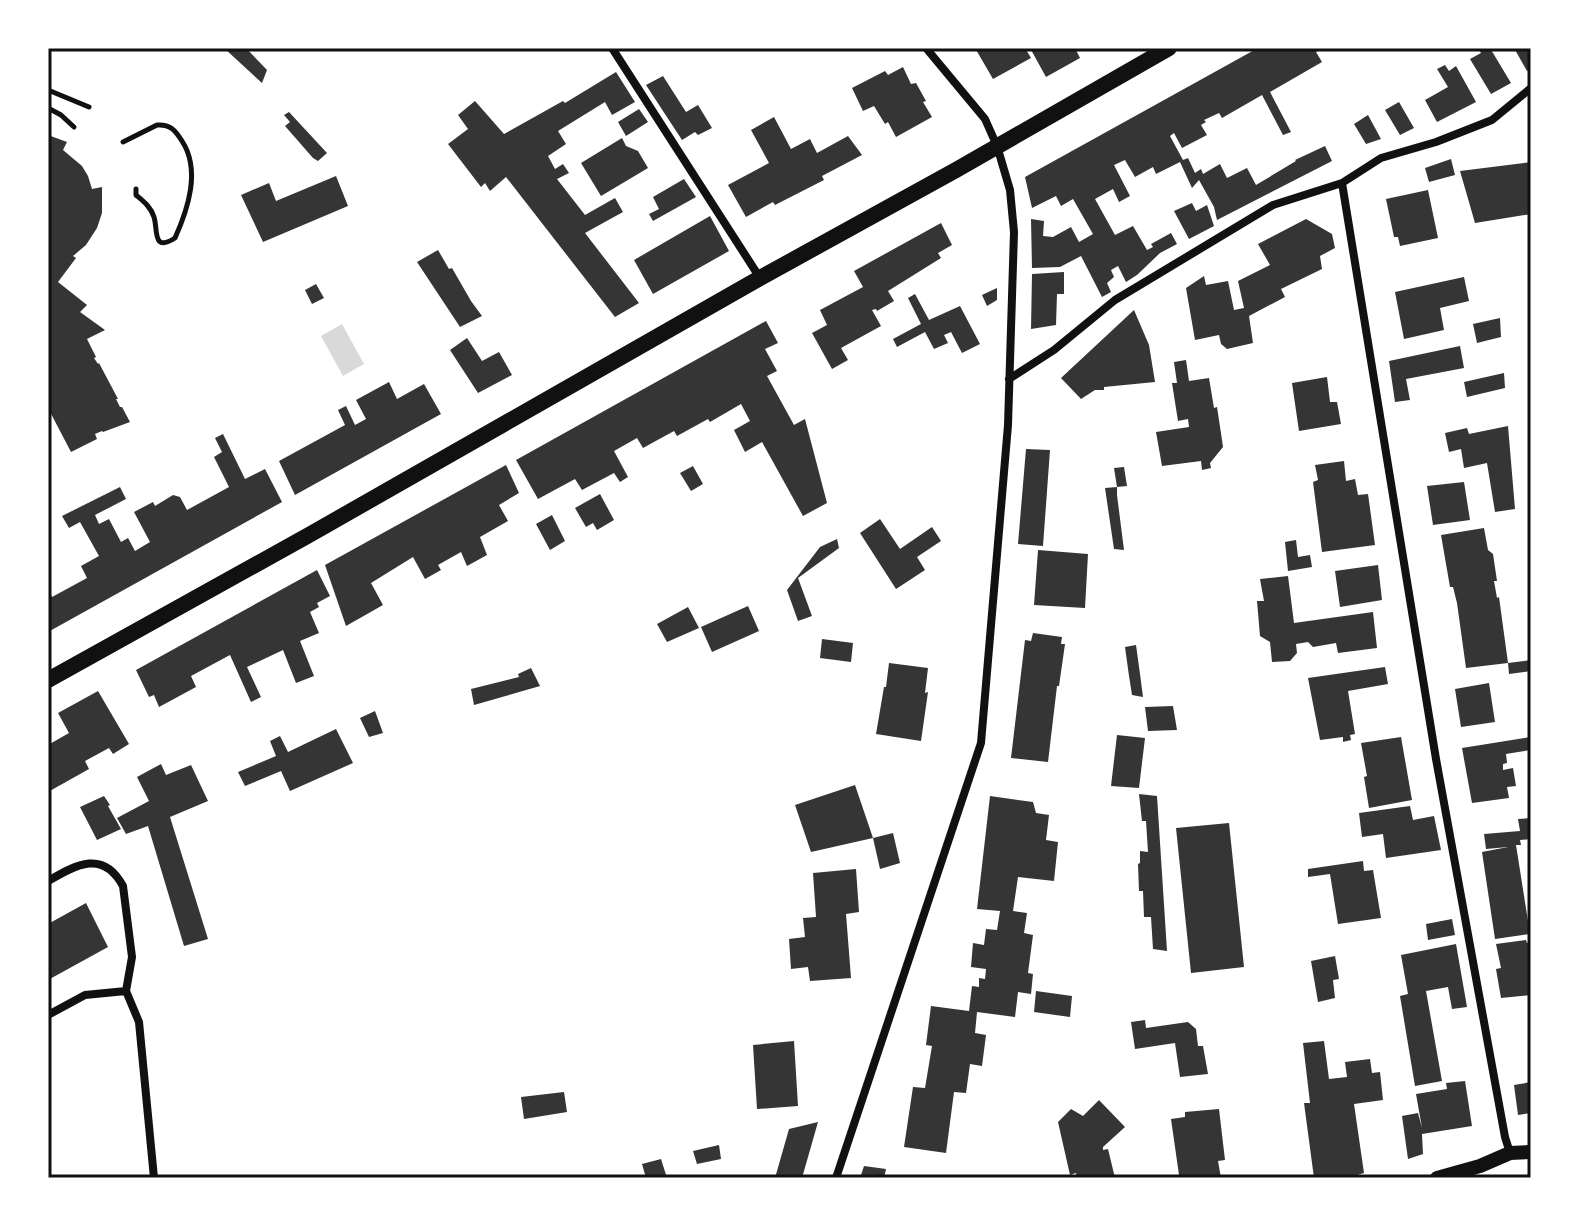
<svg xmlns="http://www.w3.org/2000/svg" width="1579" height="1226" viewBox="0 0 1579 1226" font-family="'Open Sans',sans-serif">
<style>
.water{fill:#d9d9d9}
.building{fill:#353535}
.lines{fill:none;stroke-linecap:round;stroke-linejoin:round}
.path{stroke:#111;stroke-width:5}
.minor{stroke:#111;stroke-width:8}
.tertiary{stroke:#111;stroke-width:14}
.secondary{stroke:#111;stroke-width:16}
.neatline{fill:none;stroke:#111;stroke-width:3}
</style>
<rect width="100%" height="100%" fill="#fff"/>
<path class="water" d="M 342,324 L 364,364 L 343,376 L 321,336 Z"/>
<path class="building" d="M 224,48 L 246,48 L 267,70 L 262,83 Z
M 975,48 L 1025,48 L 1031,58 L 993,79 Z
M 1030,48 L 1075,48 L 1080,58 L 1046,77 Z
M 1258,48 L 1324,48 L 1316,52 L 1322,62 L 1270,92 L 1291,132 L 1283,135 L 1262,95 L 1222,118 L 1219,113 L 1204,120 L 1206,122 L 1201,125 L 1207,135 L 1182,148 L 1174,133 L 1170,136 L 1183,160 L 1188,158 L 1195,173 L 1201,169 L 1203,174 L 1220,164 L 1227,178 L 1247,168 L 1256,185 L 1296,161 L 1295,160 L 1325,146 L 1332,161 L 1217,220 L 1214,207 L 1199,180 L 1192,188 L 1180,162 L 1156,174 L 1153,167 L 1135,177 L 1125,160 L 1114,165 L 1130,196 L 1119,202 L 1113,189 L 1095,199 L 1115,235 L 1133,226 L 1147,250 L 1153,247 L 1151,244 L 1171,233 L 1177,244 L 1160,253 L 1137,275 L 1126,282 L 1118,266 L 1111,270 L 1114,277 L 1107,283 L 1111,292 L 1102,297 L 1081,256 L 1060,267 L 1032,268 L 1031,219 L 1044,221 L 1043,236 L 1053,237 L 1071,227 L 1079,242 L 1093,234 L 1073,199 L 1061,206 L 1056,196 L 1032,208 L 1025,177 Z
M 1478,48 L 1490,48 L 1511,83 L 1491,94 L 1470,59 L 1481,53 Z
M 1514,48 L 1531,48 L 1531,68 L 1527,71 Z
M 1445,65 L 1449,71 L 1456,66 L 1476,102 L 1437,122 L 1425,100 L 1448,87 L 1437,69 Z
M 903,67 L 911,84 L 916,83 L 926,101 L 923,102 L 932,117 L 896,137 L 888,122 L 885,124 L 874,106 L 863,111 L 852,88 L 885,71 L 888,75 Z
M 616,72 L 635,102 L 612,115 L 605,102 L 558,131 L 566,144 L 548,156 L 555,169 L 563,164 L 569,173 L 557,179 L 585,215 L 615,198 L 623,212 L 585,233 L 639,303 L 615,317 L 506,177 L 490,191 L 485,183 L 481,187 L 448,144 L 468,129 L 458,115 L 475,101 L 504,134 L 563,101 L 565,103 Z
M 663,76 L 686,112 L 698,105 L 712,128 L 698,135 L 695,132 L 682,140 L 646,85 Z
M 1399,102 L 1414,128 L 1400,135 L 1385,110 Z
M 639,109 L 648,122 L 626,136 L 618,122 Z
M 289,112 L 327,153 L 318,161 L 313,158 L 285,126 L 290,122 L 284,115 Z
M 1368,115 L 1381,139 L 1366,144 L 1354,124 Z
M 774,117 L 791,149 L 810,139 L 817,153 L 848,136 L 862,155 L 822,176 L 824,180 L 775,205 L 773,202 L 746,217 L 728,185 L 769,163 L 751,130 Z
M 48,135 L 67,142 L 63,150 L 82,166 L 88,176 L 92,189 L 102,187 L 102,213 L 97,228 L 86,245 L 73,256 L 76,258 L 58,282 L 87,305 L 80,312 L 105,330 L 87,339 L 96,357 L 94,358 L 98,364 L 99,363 L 118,399 L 116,399 L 120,407 L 122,407 L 130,422 L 103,432 L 102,431 L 95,434 L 97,439 L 71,452 L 48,408 Z
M 622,138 L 626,146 L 638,151 L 648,168 L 601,196 L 581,163 Z
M 1451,159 L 1455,175 L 1429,182 L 1425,168 Z
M 1531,162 L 1531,214 L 1475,223 L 1460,171 Z
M 336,176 L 348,206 L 263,242 L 241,195 L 269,183 L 276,201 Z
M 684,179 L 696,197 L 653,221 L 649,214 L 659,209 L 653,197 Z
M 1428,190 L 1438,238 L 1400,246 L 1398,237 L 1394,237 L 1386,199 Z
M 1192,203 L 1196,211 L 1207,205 L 1214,226 L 1189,239 L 1174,211 Z
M 710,216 L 729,251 L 653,294 L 634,260 Z
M 1306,219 L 1332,234 L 1335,248 L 1320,256 L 1322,269 L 1281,289 L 1285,297 L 1249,316 L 1253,343 L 1227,349 L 1221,344 L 1219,335 L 1195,340 L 1186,288 L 1204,276 L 1206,285 L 1228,281 L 1234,310 L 1244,308 L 1238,281 L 1270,265 L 1258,244 Z
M 941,223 L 952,245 L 938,253 L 941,258 L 888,291 L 894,301 L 877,311 L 876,309 L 872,310 L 881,326 L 841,348 L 848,360 L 832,369 L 812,333 L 827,325 L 820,310 L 863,287 L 854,271 Z
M 438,250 L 449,269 L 452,268 L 471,301 L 482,316 L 460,327 L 417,262 Z
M 1064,272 L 1064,294 L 1057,294 L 1056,325 L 1031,329 L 1032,274 Z
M 1464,277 L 1469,301 L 1440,308 L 1444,330 L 1404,339 L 1395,292 Z
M 316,284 L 324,298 L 312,304 L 305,290 Z
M 997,288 L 997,300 L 987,306 L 982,295 Z
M 915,294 L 929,320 L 960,306 L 980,344 L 962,353 L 951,332 L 944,335 L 948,343 L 934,349 L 925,332 L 897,347 L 893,339 L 921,324 L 908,298 Z
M 1134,310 L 1149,345 L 1155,382 L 1104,387 L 1104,390 L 1095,390 L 1081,399 L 1061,378 Z
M 1500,318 L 1501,337 L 1477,343 L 1473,324 Z
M 766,321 L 778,343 L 765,349 L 777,371 L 767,376 L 794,425 L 805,419 L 827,503 L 803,516 L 762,442 L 745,452 L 734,430 L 750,421 L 741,404 L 710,422 L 708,419 L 677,436 L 674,431 L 643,448 L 637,438 L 614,451 L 628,477 L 620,482 L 614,473 L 582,490 L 575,479 L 538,499 L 516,460 Z
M 467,338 L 482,361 L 499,352 L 512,375 L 478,393 L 450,350 Z
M 1460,346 L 1464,368 L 1406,379 L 1410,400 L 1395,402 L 1389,361 Z
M 1186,360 L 1189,381 L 1209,378 L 1214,408 L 1217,407 L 1222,440 L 1223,447 L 1210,463 L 1211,468 L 1202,470 L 1201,461 L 1162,466 L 1156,432 L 1189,427 L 1188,419 L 1178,421 L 1172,383 L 1177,383 L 1174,362 Z
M 1504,373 L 1505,388 L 1467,397 L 1464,382 Z
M 1327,377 L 1330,402 L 1337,402 L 1341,424 L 1299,431 L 1292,383 Z
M 389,382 L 397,399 L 424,384 L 441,414 L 295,495 L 279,461 L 345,425 L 338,410 L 346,406 L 355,425 L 366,419 L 356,400 Z
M 1508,426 L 1515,509 L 1495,512 L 1487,463 L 1464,468 L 1461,449 L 1449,452 L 1445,433 L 1467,428 L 1469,434 Z
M 223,434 L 245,479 L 265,469 L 282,502 L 48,632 L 48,589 L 52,597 L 87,578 L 81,566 L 99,556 L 80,522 L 69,528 L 62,516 L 120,487 L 126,499 L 95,515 L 99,524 L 109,519 L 121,542 L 128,538 L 135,551 L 150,542 L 134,512 L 153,502 L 155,506 L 173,495 L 180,497 L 187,510 L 229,487 L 214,457 L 222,452 L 215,438 Z
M 1026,449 L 1050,450 L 1043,546 L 1018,544 Z
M 1344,461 L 1346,481 L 1355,479 L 1358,495 L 1368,494 L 1375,545 L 1322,552 L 1313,482 L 1318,480 L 1315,465 Z
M 506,465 L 519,493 L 499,505 L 508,521 L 480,537 L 487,555 L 467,566 L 461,552 L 438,565 L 441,570 L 425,579 L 413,557 L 371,583 L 383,605 L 346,626 L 325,565 Z
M 693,466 L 703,484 L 691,491 L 680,473 Z
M 1124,467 L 1127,486 L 1117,487 L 1114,468 Z
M 1464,482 L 1470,520 L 1433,525 L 1427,486 Z
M 1117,487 L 1117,495 L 1124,550 L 1114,549 L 1105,488 Z
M 600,494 L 614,520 L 597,530 L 593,523 L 586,527 L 575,508 Z
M 552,515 L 565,541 L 550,550 L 536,524 Z
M 880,519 L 900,549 L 932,527 L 941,541 L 917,557 L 925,570 L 896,589 L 860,533 Z
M 1484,528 L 1488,550 L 1493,554 L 1497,581 L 1494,581 L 1497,598 L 1499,597 L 1508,663 L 1466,668 L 1457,603 L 1453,587 L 1450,587 L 1441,535 Z
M 837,539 L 839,548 L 798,578 L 812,616 L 798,621 L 787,590 L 820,547 Z
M 1296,540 L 1298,557 L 1310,555 L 1312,567 L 1288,571 L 1285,542 Z
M 1038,550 L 1088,554 L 1085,608 L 1034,605 Z
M 1378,565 L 1382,600 L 1340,607 L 1335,571 Z
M 317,570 L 330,596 L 317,603 L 319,607 L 310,612 L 319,633 L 300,641 L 314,676 L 296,683 L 283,650 L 247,667 L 261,697 L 251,702 L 230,655 L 191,676 L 196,687 L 159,707 L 154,695 L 149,697 L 136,670 Z
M 1288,576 L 1294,623 L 1373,612 L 1377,648 L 1338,653 L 1336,643 L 1313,647 L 1308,642 L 1296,644 L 1297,653 L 1290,661 L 1272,662 L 1270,642 L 1260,636 L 1257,601 L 1264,601 L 1260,579 Z
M 748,606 L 759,631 L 712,652 L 701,627 Z
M 688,607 L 699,628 L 667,642 L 657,624 Z
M 1033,633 L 1062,637 L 1061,644 L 1065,644 L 1059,686 L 1057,686 L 1048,762 L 1011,758 L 1025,640 L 1031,641 Z
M 822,639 L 853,643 L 851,662 L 820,658 Z
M 1136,645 L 1140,674 L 1143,697 L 1132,695 L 1129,676 L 1125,647 Z
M 1531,660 L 1531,671 L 1509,674 L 1508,663 Z
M 889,663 L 928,668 L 925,693 L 928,692 L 921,741 L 876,734 L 884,687 L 886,687 Z
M 1385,667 L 1388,684 L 1348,691 L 1355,734 L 1350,735 L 1351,740 L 1343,742 L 1343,737 L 1320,740 L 1308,678 Z
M 531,668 L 540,686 L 474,705 L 471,689 L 519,677 L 518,674 Z
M 1489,683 L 1495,722 L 1461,727 L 1455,689 Z
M 98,691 L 129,744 L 113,754 L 109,748 L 85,761 L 89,769 L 48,792 L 48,745 L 69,733 L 58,713 Z
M 1173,706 L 1177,730 L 1148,731 L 1145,707 Z
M 375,711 L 383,733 L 369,737 L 360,718 Z
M 336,729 L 353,763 L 290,791 L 281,771 L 245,786 L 238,772 L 276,756 L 270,741 L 280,736 L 288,752 Z
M 1117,735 L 1145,738 L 1139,788 L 1111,786 Z
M 1401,737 L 1412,800 L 1369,808 L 1364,777 L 1367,776 L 1361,743 Z
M 1531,737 L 1530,750 L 1506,754 L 1507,763 L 1503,764 L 1503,770 L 1513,768 L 1516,786 L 1507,787 L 1509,798 L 1472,803 L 1462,748 Z
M 161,764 L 166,775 L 191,765 L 208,801 L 170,817 L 208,939 L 184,946 L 148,826 L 126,834 L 117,818 L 149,801 L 137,777 Z
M 855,785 L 873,838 L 811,852 L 795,805 Z
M 1139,794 L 1157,796 L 1167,951 L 1153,949 L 1151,917 L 1144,917 L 1143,891 L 1139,891 L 1138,864 L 1140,863 L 1140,851 L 1148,852 L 1146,821 L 1142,821 Z
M 104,796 L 110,805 L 108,806 L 121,829 L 97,840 L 80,807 Z
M 990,796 L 1033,802 L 1036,813 L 1049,815 L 1046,840 L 1058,842 L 1054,881 L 1018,877 L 1013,911 L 1027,913 L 1024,933 L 1033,935 L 1028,973 L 1033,974 L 1031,994 L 1018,992 L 1015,1017 L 977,1012 L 975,1033 L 986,1035 L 982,1066 L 970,1064 L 966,1093 L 954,1092 L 946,1153 L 904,1147 L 913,1087 L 925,1088 L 932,1046 L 926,1045 L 931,1006 L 969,1011 L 972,986 L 979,987 L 979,978 L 985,979 L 986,969 L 971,967 L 973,943 L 984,945 L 986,929 L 997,930 L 1000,911 L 977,909 Z
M 1410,806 L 1413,820 L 1434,816 L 1441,850 L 1386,858 L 1383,834 L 1362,837 L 1359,813 Z
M 1531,818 L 1531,839 L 1520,840 L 1521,845 L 1516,845 L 1530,934 L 1495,939 L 1482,852 L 1508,847 L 1486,849 L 1484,834 L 1520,831 L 1518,819 Z
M 1229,823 L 1244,967 L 1191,973 L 1176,828 Z
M 893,833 L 900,863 L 880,869 L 873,838 Z
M 1363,861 L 1364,871 L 1373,870 L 1381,918 L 1338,924 L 1330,874 L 1308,877 L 1308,869 Z
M 856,869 L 859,912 L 846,914 L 851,978 L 810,981 L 808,967 L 791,969 L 789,939 L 805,937 L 803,918 L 816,917 L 813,873 Z
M 86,903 L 108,947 L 48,980 L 48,924 Z
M 1452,919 L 1455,935 L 1428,940 L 1426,924 Z
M 1526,940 L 1527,943 L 1531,942 L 1531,995 L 1501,998 L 1496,969 L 1501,968 L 1496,944 Z
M 1456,944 L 1467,1007 L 1452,1009 L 1448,987 L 1426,991 L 1442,1081 L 1415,1086 L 1400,996 L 1408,994 L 1401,955 Z
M 1335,956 L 1339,979 L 1333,980 L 1335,998 L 1318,1002 L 1311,961 Z
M 1036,991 L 1072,996 L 1070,1017 L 1034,1012 Z
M 1145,1020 L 1146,1028 L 1188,1022 L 1196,1029 L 1198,1046 L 1203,1046 L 1208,1074 L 1180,1077 L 1175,1043 L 1135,1049 L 1131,1022 Z
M 794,1041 L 798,1106 L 757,1109 L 753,1045 Z
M 1324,1041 L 1329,1079 L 1347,1077 L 1345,1062 L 1370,1059 L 1372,1073 L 1380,1072 L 1383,1100 L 1354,1104 L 1364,1173 L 1347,1178 L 1314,1178 L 1304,1103 L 1310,1103 L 1303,1043 Z
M 1465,1081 L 1472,1126 L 1422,1134 L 1423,1154 L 1408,1159 L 1402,1116 L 1418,1113 L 1422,1128 L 1416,1094 L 1447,1089 L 1446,1083 Z
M 1531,1082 L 1531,1113 L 1518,1115 L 1514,1085 Z
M 564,1092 L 567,1112 L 524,1119 L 521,1097 Z
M 1099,1100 L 1125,1127 L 1103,1147 L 1103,1150 L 1108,1149 L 1115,1178 L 1077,1178 L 1076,1173 L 1070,1175 L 1058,1122 L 1071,1109 L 1083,1116 Z
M 1219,1109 L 1225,1160 L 1218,1161 L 1221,1178 L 1168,1178 L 1168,1176 L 1179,1175 L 1171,1119 L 1185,1117 L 1185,1112 Z
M 818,1122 L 802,1178 L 775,1178 L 789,1129 Z
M 719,1145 L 721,1159 L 697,1164 L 693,1151 Z
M 661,1159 L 667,1178 L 646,1178 L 642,1164 Z
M 864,1166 L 886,1169 L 884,1178 L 860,1178 Z"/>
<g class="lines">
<path class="path" d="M 48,90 L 89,107
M 48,108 L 61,115 L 74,127
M 123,142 L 157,125 C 170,124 175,130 182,141 C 201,170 188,209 175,238 C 152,253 158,229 154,217 C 151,207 143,201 136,195 L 136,189"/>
<path class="minor" d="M 612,48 L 760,278
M 1342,183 L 1436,759 L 1505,1137 L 1510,1153
M 1009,379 L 1054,350 L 1115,300 L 1273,205 L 1342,183 L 1381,158 L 1436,142 L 1492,120 L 1531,88
M 48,881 C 76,865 103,849 123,886 L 132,957 L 126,991
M 48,1015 L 85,995 L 126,991 L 139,1022 L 154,1178
M 836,1178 L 981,743 L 1008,425 L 1014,232 L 1010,190 L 997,146 L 985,119 L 926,48"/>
<path class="tertiary" d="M 1437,1178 L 1480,1166 L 1510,1153 L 1531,1152"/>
<path class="secondary" d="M 48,680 L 309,535 L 760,278 L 956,170 L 1169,48"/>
</g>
<rect width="1579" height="1226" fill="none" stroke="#ffffff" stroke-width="100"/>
<rect x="50" y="50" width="1479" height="1126" class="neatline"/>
</svg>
